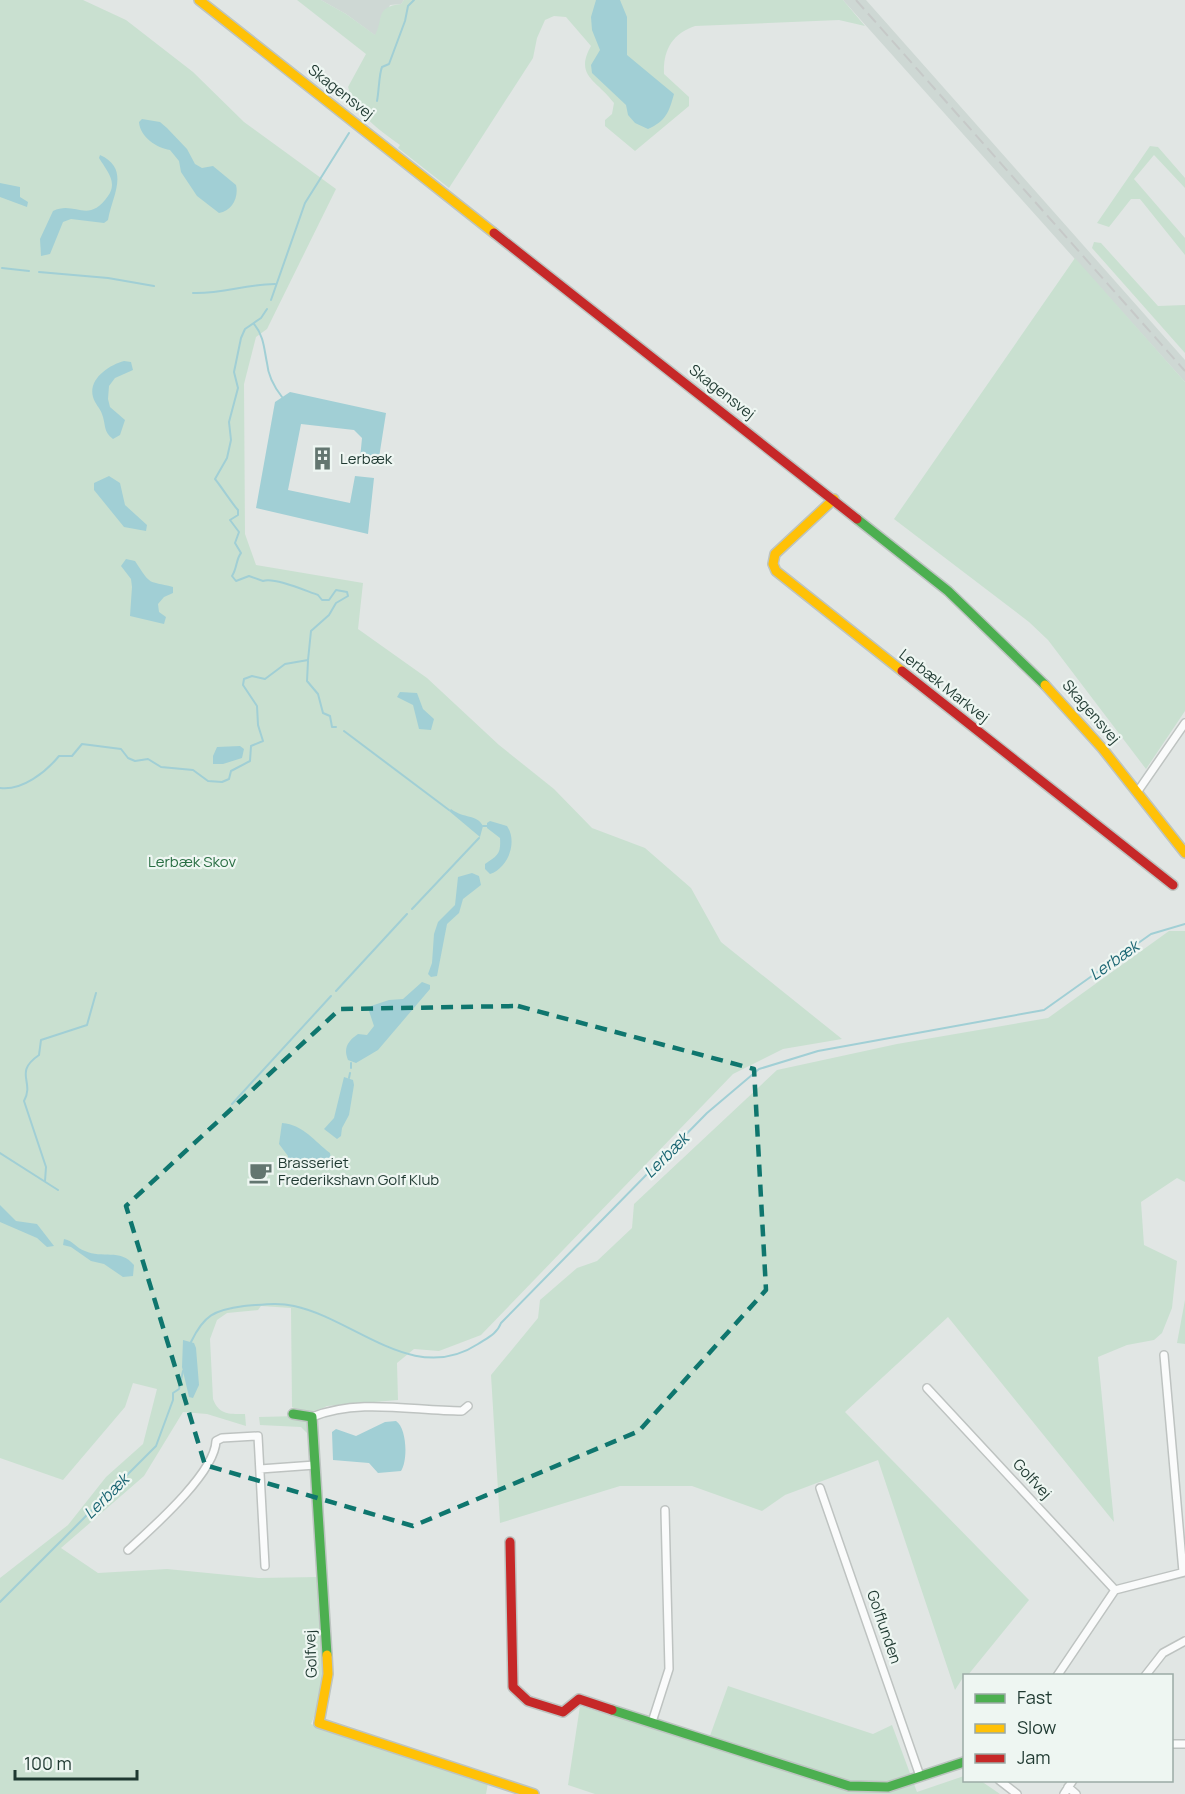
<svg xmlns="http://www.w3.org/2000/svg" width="1185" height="1794" viewBox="0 0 1185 1794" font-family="Manrope,sans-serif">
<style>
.built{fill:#ced8d4}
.green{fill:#c9e0d0}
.water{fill:#a1cfd5}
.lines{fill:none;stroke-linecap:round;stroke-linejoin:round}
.stream{stroke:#a1cfd5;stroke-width:2}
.street-casing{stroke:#bec3c1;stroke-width:10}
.fast-casing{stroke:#bdc4c1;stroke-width:12}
.slow-casing{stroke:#bdc4c1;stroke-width:12}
.jam-casing{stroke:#bdc4c1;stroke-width:12}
.street{stroke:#fafbfb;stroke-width:7}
.fast{stroke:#4caf50;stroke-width:9}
.slow{stroke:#ffc107;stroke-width:9}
.jam{stroke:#c62828;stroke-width:9}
.rail{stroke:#c6c9c8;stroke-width:2;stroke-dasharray:12 6;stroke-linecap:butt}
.marked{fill:none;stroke:#0f766e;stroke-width:4.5;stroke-dasharray:12 8;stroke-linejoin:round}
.labels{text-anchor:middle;stroke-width:4.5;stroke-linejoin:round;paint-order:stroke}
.street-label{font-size:15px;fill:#1f3931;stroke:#eef6f2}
.poi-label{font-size:15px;fill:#1f3931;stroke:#eef6f2;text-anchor:start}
.park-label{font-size:15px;fill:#2a6f44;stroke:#eef6f2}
.water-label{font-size:16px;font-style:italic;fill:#1b6673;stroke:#eef6f2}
</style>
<rect width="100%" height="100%" fill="#e1e6e4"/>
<path class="built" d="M 321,0 L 404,0 L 401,4 L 390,5 L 376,36 L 346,14 Z
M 843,0 L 866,0 L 1185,360 L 1185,382 Z"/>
<path class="green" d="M 0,0 L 83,0 L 126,20 L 193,72 L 244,122 L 336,189 L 267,329 L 256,337 L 244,384 L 245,534 L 256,565 L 363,583 L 358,629 L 427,678 L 499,745 L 554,789 L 592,828 L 645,848 L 691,888 L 721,942 L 842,1039 L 783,1049 L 733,1074 L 481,1335 L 439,1351 L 414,1349 L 397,1363 L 398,1400 L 327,1406 C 316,1412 303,1414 292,1407 L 291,1308 L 261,1306 L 258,1310 L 227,1313 L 217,1320 L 210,1339 L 213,1399 C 219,1415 229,1414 245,1414 L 246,1426 L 207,1414 L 183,1412 L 144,1476 L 61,1548 L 98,1573 L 167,1569 L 258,1578 L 318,1577 C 321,1625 332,1679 311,1724 L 488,1783 L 486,1794 L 0,1794 L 0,1578 L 68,1525 L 106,1477 L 143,1444 L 157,1389 L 133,1383 L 125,1407 L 63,1480 L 0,1458 Z
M 297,0 L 321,0 L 346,14 L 375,35 C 384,20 374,7 401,4 L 404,0 L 843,0 L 865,26 L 839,20 L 695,26 C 672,34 663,50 664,74 L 689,97 L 689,106 L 635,151 L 605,126 L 605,120 L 612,114 L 614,103 C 597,80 574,76 591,46 L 566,17 L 554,16 L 545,20 L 537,38 L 533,58 L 449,188 L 398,148 L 400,145 C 378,129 356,114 348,87 L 366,54 Z
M 1150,146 L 1158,147 L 1185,178 L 1185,188 L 1154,155 L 1134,179 L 1185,238 L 1185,255 L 1140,199 L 1131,199 L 1109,227 L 1097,223 Z
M 1094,242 L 1101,243 L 1158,306 L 1185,305 L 1185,353 L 1092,248 Z
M 1075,258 L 1185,382 L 1185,711 L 1146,769 L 1048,640 L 1029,622 L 894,519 Z
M 1169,931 L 1185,931 L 1185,1182 L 1177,1178 L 1141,1202 L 1144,1245 L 1177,1261 L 1172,1308 L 1162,1333 L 1154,1340 L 1127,1345 L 1098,1357 L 1114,1522 L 948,1317 L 845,1412 L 1029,1600 L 968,1675 L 964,1676 L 955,1690 L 878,1460 L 785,1495 L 762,1511 L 692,1486 L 620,1486 L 500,1523 L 491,1375 L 538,1318 L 540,1300 L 577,1268 L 597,1261 L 632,1228 L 634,1204 L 777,1070 L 897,1044 L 1048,1018 Z
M 1185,1300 L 1185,1344 L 1177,1343 Z
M 299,1416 L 309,1423 L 310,1436 L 301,1427 L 260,1425 L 259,1417 Z
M 728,1686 L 873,1734 L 892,1725 L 917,1792 L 964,1776 L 964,1780 L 981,1781 L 1000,1794 L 595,1794 L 568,1785 L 580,1706 L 707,1744 Z"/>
<path class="water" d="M 596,0 L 620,0 L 627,17 L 627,55 L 674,94 C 669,112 666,121 648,129 L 635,123 L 628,115 L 626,105 L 592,73 L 591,65 L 600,50 L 592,30 L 591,17 Z
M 142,119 L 160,122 L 167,128 L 187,149 L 195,164 L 202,168 L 213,166 L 236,185 C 239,197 232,211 219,213 L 197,196 L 181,172 L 179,161 L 170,150 C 157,148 140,137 139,122 Z
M 100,155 C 131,169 112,196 108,220 L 104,223 L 71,219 L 63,222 L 50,254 L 41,256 L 40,239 L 53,211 C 75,200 88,225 108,196 C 118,182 107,171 99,158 Z
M 0,183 L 20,187 L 20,197 L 28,202 L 27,207 L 0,197 Z
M 124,361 L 131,362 L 133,370 L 115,378 L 109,386 L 108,399 L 110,407 L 125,420 L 120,435 L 113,439 C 103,432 106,424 102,414 C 100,408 95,404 93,397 C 88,379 109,365 124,361 Z
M 290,392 L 386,413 L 378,464 L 360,459 L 362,438 L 354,430 L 301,424 L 288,490 L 350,503 L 355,476 L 374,478 L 368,534 L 256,508 L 275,402 Z
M 109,476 L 120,483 L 125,505 L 147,525 L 146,531 L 124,527 L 94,490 L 94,483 Z
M 126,559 L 135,561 C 152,587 147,580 173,587 L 173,593 L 164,597 L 158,604 L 159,612 L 166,617 L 164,624 L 130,616 L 132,587 L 131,579 L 121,566 Z
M 400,692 L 417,693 L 423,709 L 434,719 L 431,730 L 419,729 L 413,705 L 397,697 Z
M 240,746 L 244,749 L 242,758 L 223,764 L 213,764 L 213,756 L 217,747 Z
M 451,809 C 464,819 477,814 483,826 L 480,837 L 449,811 Z
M 490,821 L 507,826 C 518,842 508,868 490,874 L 485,869 L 485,864 C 498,855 501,854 500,838 L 487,828 L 487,823 Z
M 472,873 L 479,876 L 481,885 L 463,899 L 459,913 L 447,924 L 437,976 L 431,977 L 428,974 L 432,963 L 434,934 L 438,922 L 455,905 L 458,877 Z
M 422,982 L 430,985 L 430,989 L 378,1050 L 356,1063 L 348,1060 C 343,1048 348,1041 358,1034 L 367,1035 L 374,1026 L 369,1011 L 371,1006 L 389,1000 L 403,999 Z
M 344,1077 L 353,1080 L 354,1085 L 349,1115 L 342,1128 L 341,1136 L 337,1139 L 324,1129 L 334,1118 Z
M 282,1123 C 304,1125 314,1141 330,1153 L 331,1160 L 311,1168 L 288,1170 L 288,1156 L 279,1144 Z
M 0,1205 L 16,1221 L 37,1224 L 54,1246 L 47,1247 L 37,1238 L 0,1222 Z
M 64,1239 C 74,1241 76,1248 85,1251 C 102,1259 120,1248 134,1265 L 133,1276 L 123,1277 L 104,1264 L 91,1261 L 71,1247 L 63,1245 Z
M 183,1340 L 194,1343 L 196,1348 L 199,1385 L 193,1398 L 189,1397 L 182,1367 Z
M 396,1421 C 407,1428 408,1461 401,1471 L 378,1473 L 369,1463 L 333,1460 L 332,1432 L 336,1429 L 356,1436 L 385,1422 Z"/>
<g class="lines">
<path class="stream" d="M 377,101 C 379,91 379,74 382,67 L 389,64 L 405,21 L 408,6 L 414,0
M 2,268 L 29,271
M 39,272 L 108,278 L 154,286
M 193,293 C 222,294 247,284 275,284
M 271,300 L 305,203 L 349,133
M 254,324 C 264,336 264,349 267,363 C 268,375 275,388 282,397
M 308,661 L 307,681 L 318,694 L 323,713 L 330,716 L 332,727 L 336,727
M 344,731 L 449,810
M 0,788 C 22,791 46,772 59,756 L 72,756 L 82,744 L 121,749 L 128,758 L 135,761 L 148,759 L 161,767 L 193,770 L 208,781 L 222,782 L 229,779 L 231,771 L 250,761 L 251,746 L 263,741 L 258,725 L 257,706 L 243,685 L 244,679 L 252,676 L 265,679 L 285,664 L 308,660 L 311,631 L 329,615 L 336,603 L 348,596 L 347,592 L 336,590 L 329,600 L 322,600 L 318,595 C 306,591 274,577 263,581 L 249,576 L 236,581 L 232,576 C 237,569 236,559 241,553 L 235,543 L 239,532 L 230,520 L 238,515 L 238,510 C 234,506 220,485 215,479 L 227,458 L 231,440 L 229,422 L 238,388 L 234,372 L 241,338 L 245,329 L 261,318 L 267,309
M 483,826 L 487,826
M 412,909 L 479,838
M 336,991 L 407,914
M 351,1068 L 351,1063
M 349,1078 L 350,1073
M 232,1104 L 331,996
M 0,1153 L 58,1190
M 45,1181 L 46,1167 L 24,1101 C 35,1081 13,1073 39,1055 L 41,1040 L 87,1025 L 96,993
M 191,1342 C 204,1315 214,1310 244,1306 C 261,1305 277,1302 294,1306 C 355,1319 414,1386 478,1344 C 487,1338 497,1334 501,1323 L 707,1113 L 759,1069 L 818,1051 L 1044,1010 L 1151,934 L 1185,924
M 0,1602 L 156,1446 L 173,1400 L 173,1393 L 179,1389 L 183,1371"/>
<defs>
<path id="street" d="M 1138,791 L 1185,723
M 1164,1355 L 1183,1572
M 927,1388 L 1115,1590
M 312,1417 C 360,1398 412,1411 462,1411 L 468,1406
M 260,1469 L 315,1465
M 820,1488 L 920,1776
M 128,1550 C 152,1528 215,1473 216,1441 L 222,1438 L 258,1436 L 265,1566
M 1057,1676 L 1115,1590 L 1185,1572
M 1145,1676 L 1163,1653 L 1185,1641
M 652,1722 L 669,1669 L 665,1510
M 1172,1744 L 1185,1744
M 999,1780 L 1017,1794
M 1068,1787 L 1076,1794
M 1064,1794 L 1073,1780"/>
<path id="fast" d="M 857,519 L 948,591 L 1045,685
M 293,1414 L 312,1417 L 327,1655
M 612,1710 L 849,1786 L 888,1787 L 964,1762"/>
<path id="slow" d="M 199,0 L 494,233
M 834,499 L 775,554 L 773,564 L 776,571 L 902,671
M 1045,685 L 1102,748 L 1185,853
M 327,1655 L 328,1674 L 319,1723 L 534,1794"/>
<path id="jam" d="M 494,233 L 857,519
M 902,671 L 1173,885
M 510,1542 L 513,1687 L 528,1701 L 563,1712 L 579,1699 L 612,1710"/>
</defs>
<use href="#street" class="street-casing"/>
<use href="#fast" class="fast-casing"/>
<use href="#slow" class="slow-casing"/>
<use href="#jam" class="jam-casing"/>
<use href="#street" class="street"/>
<use href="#fast" class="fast"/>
<use href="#slow" class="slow"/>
<use href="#jam" class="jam"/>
<path class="rail" d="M 856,0 L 1185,371"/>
</g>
<path class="marked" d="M 518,1006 L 754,1069 L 766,1290 L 639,1431 L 413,1526 L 205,1465 L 126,1206 L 340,1009 Z"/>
<defs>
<symbol id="building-bare" viewBox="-9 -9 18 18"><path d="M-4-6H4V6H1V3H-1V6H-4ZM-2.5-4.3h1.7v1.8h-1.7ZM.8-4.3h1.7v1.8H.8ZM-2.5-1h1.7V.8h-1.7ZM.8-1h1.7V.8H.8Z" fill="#637670" stroke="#eef6f2" stroke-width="2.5" paint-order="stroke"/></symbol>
<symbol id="cafe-bare" viewBox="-9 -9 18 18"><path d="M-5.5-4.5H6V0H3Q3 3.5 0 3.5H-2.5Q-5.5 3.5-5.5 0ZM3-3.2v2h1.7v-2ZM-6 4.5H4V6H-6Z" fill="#637670" stroke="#eef6f2" stroke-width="2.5" paint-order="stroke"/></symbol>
</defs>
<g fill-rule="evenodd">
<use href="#building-bare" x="306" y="442" width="33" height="33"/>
<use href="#cafe-bare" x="244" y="1156" width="33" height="33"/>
</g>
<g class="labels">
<g class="street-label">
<text transform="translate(341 92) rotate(38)" y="5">Skagensvej</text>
<text transform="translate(722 392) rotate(38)" y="5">Skagensvej</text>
<text transform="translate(944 686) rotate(38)" y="5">Lerbæk Markvej</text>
<text transform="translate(1091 712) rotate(49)" y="5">Skagensvej</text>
<text transform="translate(1032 1479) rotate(47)" y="5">Golfvej</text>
<text transform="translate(884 1627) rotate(71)" y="5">Golflunden</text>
<text transform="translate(311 1654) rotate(-92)" y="5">Golfvej</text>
</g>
<g class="poi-label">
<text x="340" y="464">Lerbæk</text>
<text x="278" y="1168">Brasseriet<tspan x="278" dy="17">Frederikshavn Golf Klub</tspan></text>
</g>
<g class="park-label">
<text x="192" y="867">Lerbæk Skov</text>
</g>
<g class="water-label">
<text transform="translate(1114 960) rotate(-35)" y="6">Lerbæk</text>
<text transform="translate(666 1155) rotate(-45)" y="6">Lerbæk</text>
<text transform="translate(106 1496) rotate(-45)" y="6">Lerbæk</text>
</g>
</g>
<rect x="963" y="1674" width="210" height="108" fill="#eef6f2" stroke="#9baaa5" stroke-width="1.5"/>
<rect x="975" y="1694" width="30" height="9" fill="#4caf50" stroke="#9baaa5" stroke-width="1.5"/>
<text x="1017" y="1704" font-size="18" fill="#1f3931">Fast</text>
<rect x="975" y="1724" width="30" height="9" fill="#ffc107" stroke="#9baaa5" stroke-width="1.5"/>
<text x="1017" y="1734" font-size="18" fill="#1f3931">Slow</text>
<rect x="975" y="1754" width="30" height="9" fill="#c62828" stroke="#9baaa5" stroke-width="1.5"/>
<text x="1017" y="1764" font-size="18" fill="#1f3931">Jam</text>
<path d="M15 1770v9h122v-9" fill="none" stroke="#1f3931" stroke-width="3"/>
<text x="24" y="1770" font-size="18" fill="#1f3931" stroke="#eef6f2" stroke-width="4.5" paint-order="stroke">100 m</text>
</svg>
